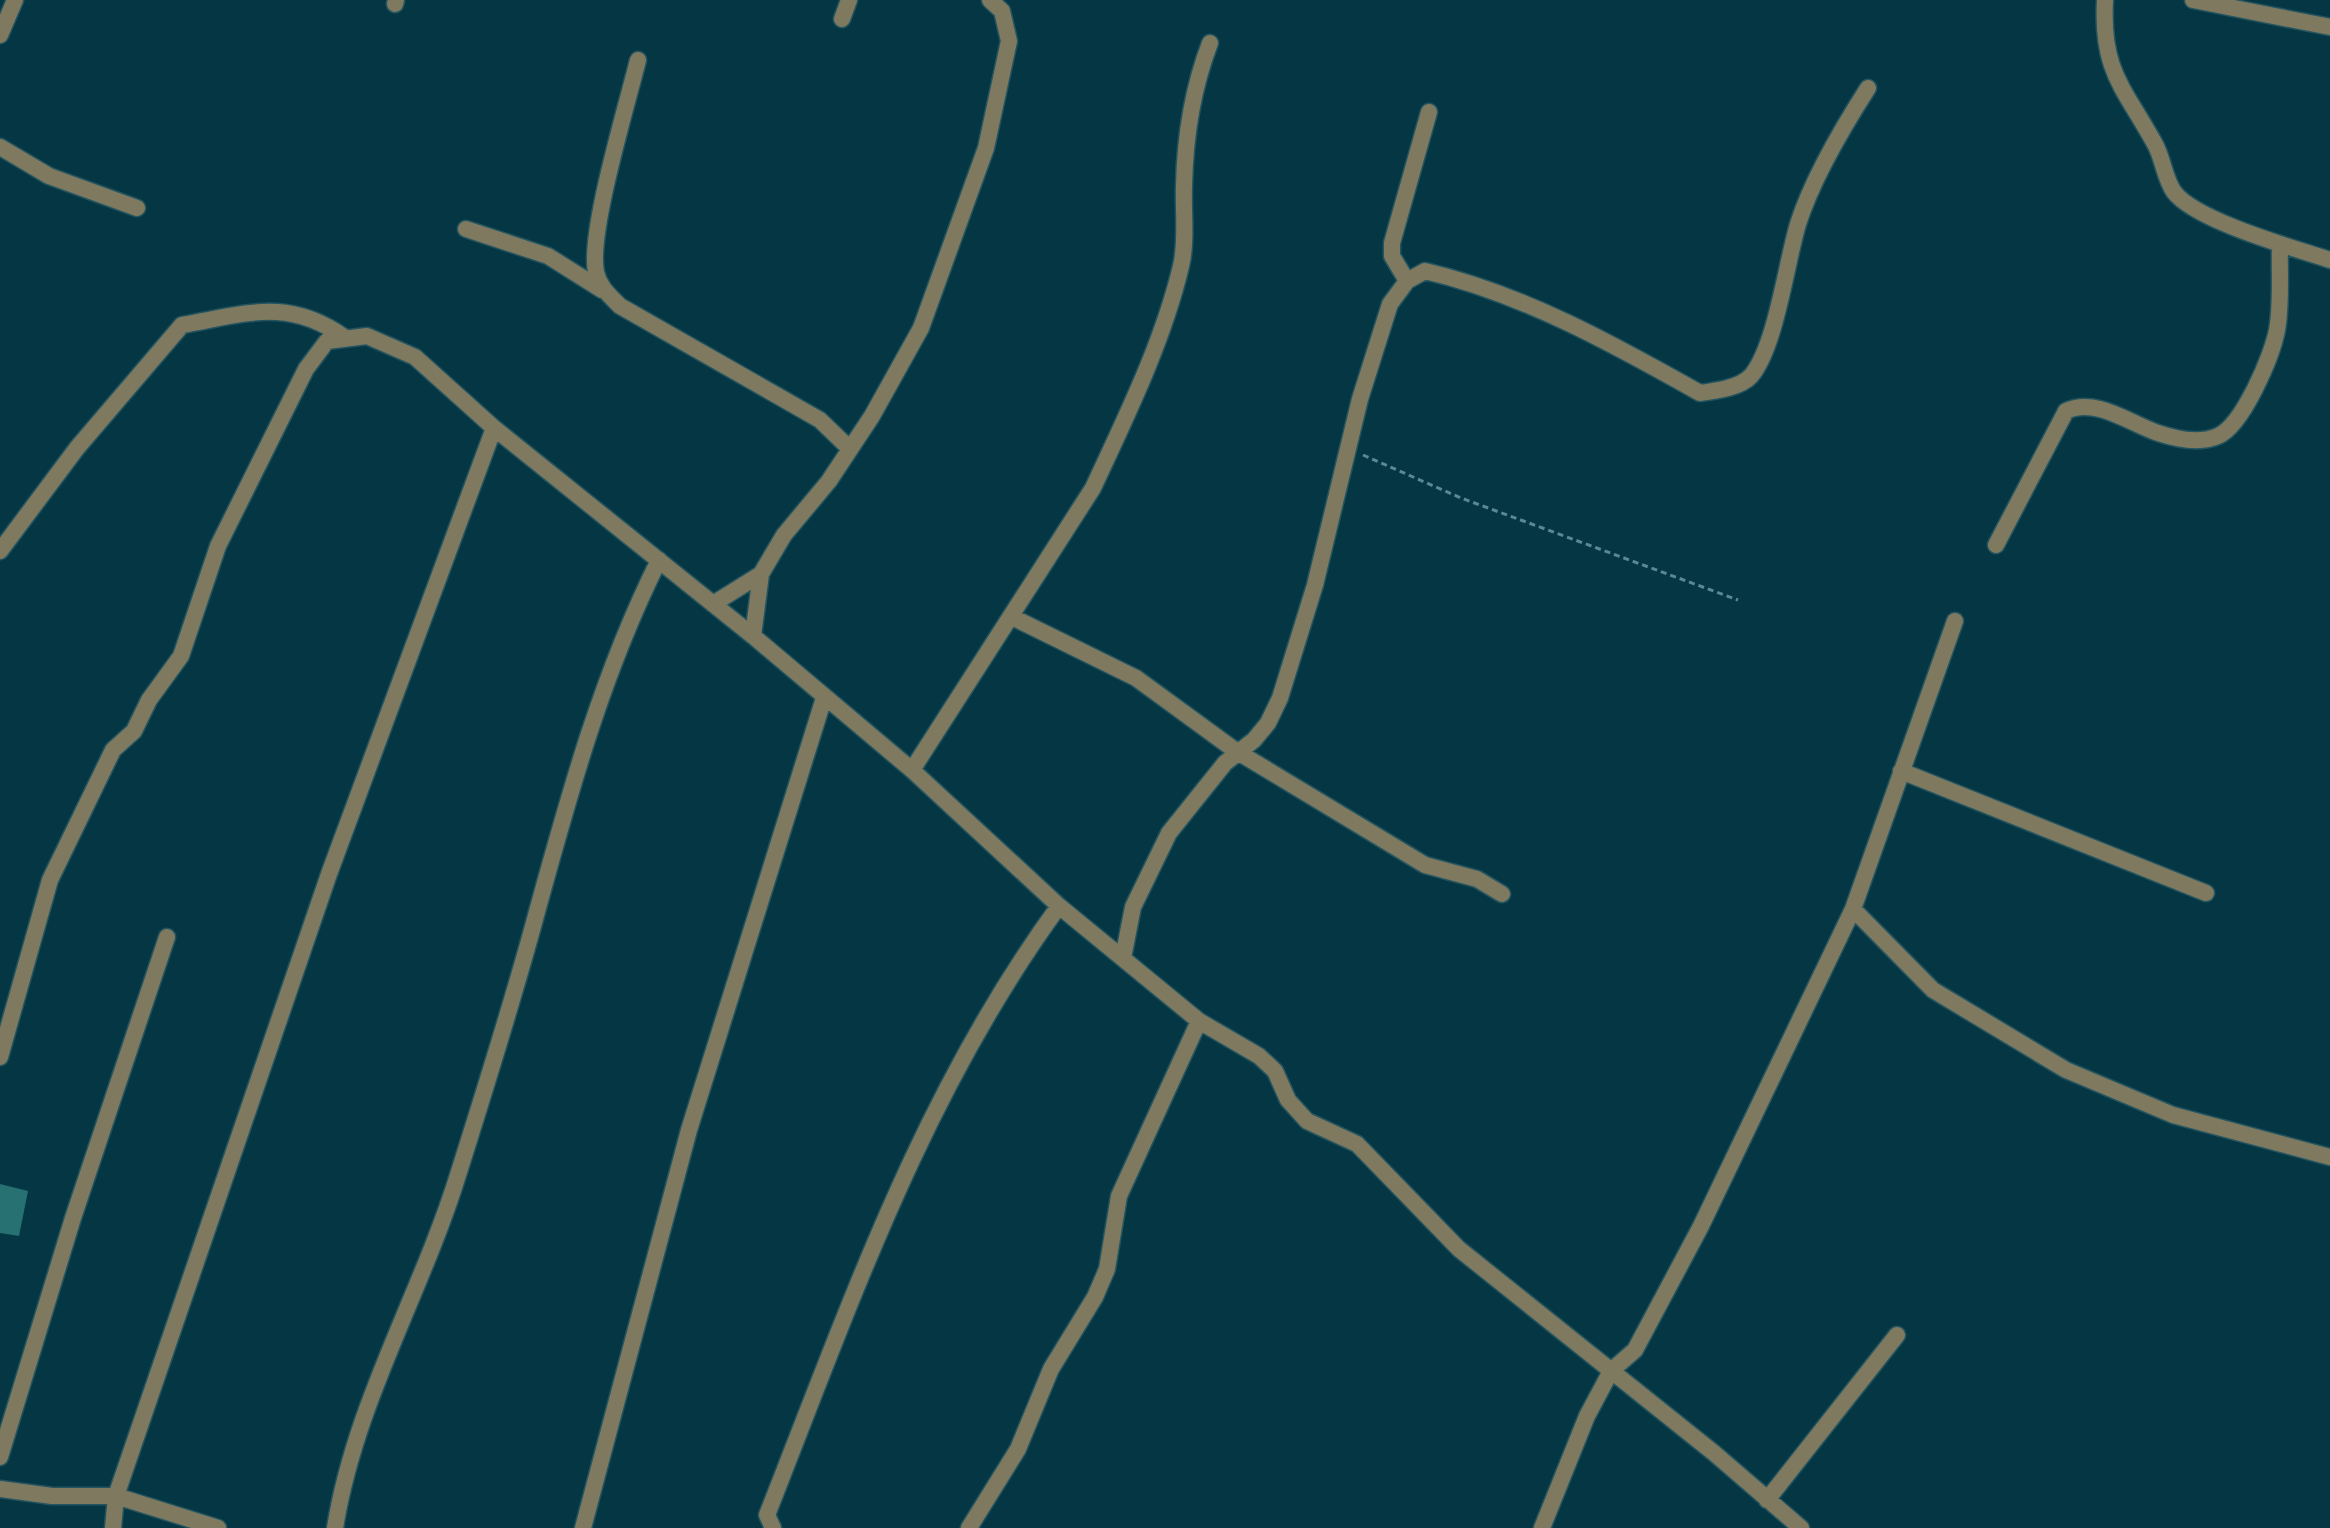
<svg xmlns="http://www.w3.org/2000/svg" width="2330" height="1528" viewBox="0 0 2330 1528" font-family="'Noto Sans',sans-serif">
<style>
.building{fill:#277173}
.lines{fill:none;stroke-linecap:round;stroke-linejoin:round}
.street-casing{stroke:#235460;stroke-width:19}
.path{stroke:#5a8894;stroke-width:3;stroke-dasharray:6 4;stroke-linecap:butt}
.street{stroke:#7f7a5f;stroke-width:16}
</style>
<rect width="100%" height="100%" fill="#043743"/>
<path class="building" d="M 0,1184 L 28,1191 L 19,1236 L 0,1233 Z"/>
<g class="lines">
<defs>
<path id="street" d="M 2105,0 C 2101,72 2124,87 2156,146 C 2163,160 2165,179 2174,192 C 2196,221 2294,248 2330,260
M 2193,0 L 2330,27
M 395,4 L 396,0
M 842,19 L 849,0
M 0,35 L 15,0
M 638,60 C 627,105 588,233 596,272 C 599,287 610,296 620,306 L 820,420 L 850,449
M 0,147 L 49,176 L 137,208
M 466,229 L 548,256 L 602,290
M 1407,281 L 1392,256 L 1392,243 L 1429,112
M 1996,545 L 2066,411 C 2096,397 2129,423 2158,433 C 2176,439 2200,444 2218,436 C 2243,425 2272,356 2277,330 C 2282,303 2279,272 2280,244
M 0,551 L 77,448 L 182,325 C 246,314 287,297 344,337
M 713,604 L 761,574 L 784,535 L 829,481 L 872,416 L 921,328 L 986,148 L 1009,41 L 1002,11 L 990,0
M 1012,617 L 1136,678 L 1236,751 L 1425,865 L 1477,879 L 1502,894
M 753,636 L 761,574
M 912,770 L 1093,488 C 1126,417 1163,342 1181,266 C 1187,242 1183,211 1184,186 C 1185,136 1192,90 1210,43
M 1901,771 L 2206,893
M 1853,909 L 1933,990 L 2066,1070 L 2173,1115 L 2330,1157
M 1123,958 L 1133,907 L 1169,833 L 1225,763 L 1254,740 L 1268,723 L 1280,698 L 1315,585 L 1360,399 L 1390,304 L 1407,281 L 1425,271 C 1523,294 1613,344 1700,393 C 1715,391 1740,388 1751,376 C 1776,346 1786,264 1798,224 C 1812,180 1843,127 1868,88
M 0,1057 L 50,880 L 113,750 L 134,731 L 149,700 L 181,656 L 218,546 L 306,369 L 327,341 L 367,336 L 415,357 L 494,428 L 753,636 L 912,770 L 1059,906 L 1199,1021 L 1259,1056 L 1275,1071 L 1288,1100 L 1307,1121 L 1357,1144 L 1459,1249 L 1714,1453 L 1801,1528
M 0,1457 L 73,1218 L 167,937
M 0,1489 L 52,1496 L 116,1496 L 218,1528
M 1767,1500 L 1897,1335
M 113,1528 L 116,1496 L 329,874 L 494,428
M 335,1528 C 355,1403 421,1294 458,1175 C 486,1086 514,998 538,908 C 571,788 603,672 659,560
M 583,1528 L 689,1130 L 824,698
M 773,1528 L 767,1515 C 851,1302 923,1092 1059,906
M 969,1528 L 1018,1449 L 1051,1369 L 1095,1297 L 1107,1269 L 1119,1196 L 1199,1021
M 1542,1528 L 1587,1416 L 1611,1371 L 1635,1350 L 1701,1226 L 1853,909 L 1955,621"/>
</defs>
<use href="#street" class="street-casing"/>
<path class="path" d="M 1363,455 L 1461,498 L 1738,600"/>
<use href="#street" class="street"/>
</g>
</svg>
